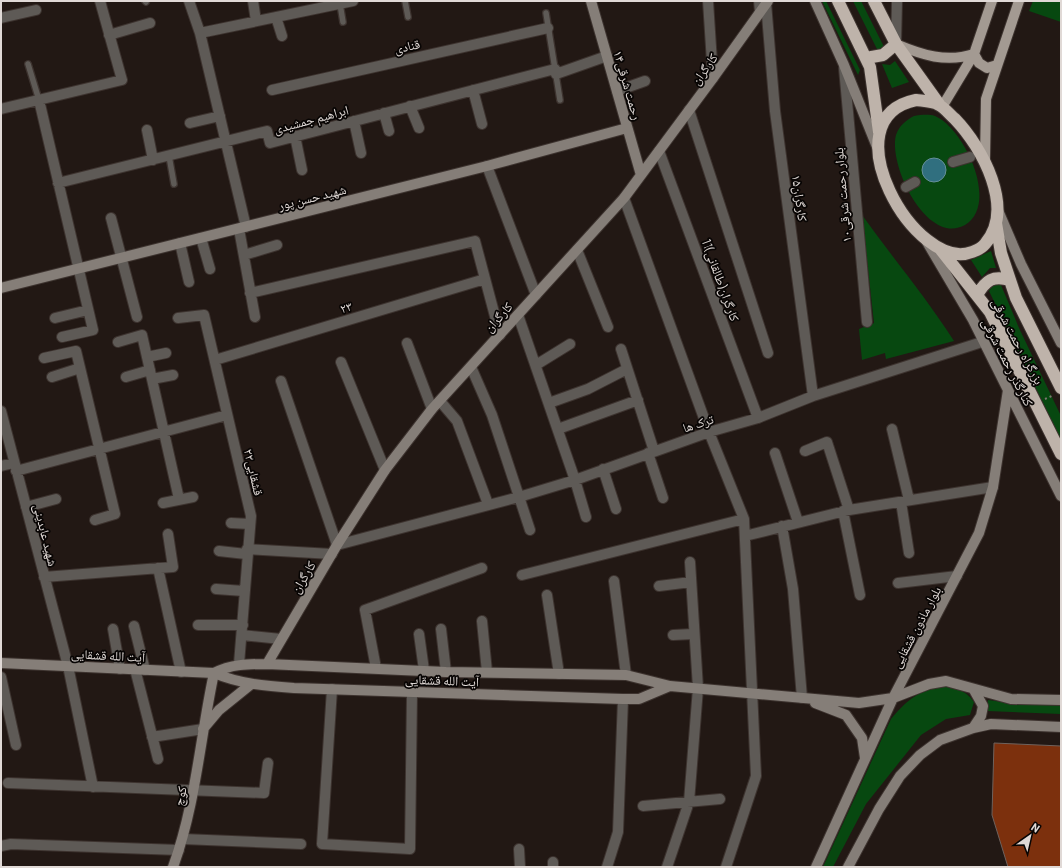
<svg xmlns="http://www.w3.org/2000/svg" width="1062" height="868" viewBox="0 0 1062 868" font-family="Barlow,'Noto Naskh Arabic',sans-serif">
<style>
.green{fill:#074810}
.water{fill:#306f7f;stroke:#658f99}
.building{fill:#7c300d;stroke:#6e625d}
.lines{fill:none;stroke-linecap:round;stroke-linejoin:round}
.lane-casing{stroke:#3d332f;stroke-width:8}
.street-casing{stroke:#3d332f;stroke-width:12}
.secondary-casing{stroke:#3d332f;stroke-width:12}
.primary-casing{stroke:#3d332f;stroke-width:12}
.highway-casing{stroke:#3d332f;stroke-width:14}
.path{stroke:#7d7571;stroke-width:2;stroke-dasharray:2 3;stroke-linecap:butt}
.lane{stroke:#5e5a56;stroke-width:5.5}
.street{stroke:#5e5a56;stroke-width:10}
.secondary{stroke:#857e78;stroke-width:10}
.primary{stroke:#a39a92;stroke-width:10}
.highway{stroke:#beb3aa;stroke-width:12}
.labels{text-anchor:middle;stroke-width:3.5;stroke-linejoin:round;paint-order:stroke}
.street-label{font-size:13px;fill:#e0d9d6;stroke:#080504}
</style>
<rect width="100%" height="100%" fill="#221814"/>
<path class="green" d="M 822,1 L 826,1 L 860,70 L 858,75 Z
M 853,1 L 861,1 L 884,47 L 878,51 Z
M 1033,1 L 1061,1 L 1061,22 L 1029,11 Z
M 895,61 L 909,82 L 892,88 L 882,64 L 890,65 Z
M 914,116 C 920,115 929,114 935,116 C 964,128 1000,204 965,225 C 927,246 888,165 896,135 C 899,126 906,120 914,116 Z
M 862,215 C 892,257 926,297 954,341 L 886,359 L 885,353 L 862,360 L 859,329 L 874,323 Z
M 991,251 L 996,268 L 990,268 L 982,277 L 971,260 Z
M 994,284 L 1001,285 L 1019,328 L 1061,416 L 1061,440 L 989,291 Z
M 937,686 C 952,686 965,689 974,702 L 970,715 L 946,719 L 921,735 L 866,804 L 833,867 L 823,867 L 891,719 C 906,701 915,694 937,686 Z
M 988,700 L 1026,705 L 1061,705 L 1061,714 L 987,711 Z"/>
<path class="water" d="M922 170a12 12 0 1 1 24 0a12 12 0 1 1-24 0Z"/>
<path class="building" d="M 994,743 L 1061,746 L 1061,867 L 1008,867 L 992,815 Z"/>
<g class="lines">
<defs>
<path id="lane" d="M 145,1 L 146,2
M 405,1 L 408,17
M 340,4 L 343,22
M 546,13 L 560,100
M 28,64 L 39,100
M 169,156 L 174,184"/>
<path id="street" d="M 189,1 L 200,33 L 246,227
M 253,1 L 256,21
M 708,1 L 713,78
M 759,1 L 760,12
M 766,3 L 775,111 L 813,396
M 276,17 L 282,36
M 1,18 L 36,10
M 200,33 L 353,1
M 109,35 L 150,23
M 896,44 L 897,1
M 844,68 L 867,322
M 556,74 L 607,56
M 272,90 L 548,28
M 473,90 L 482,124
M 617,91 L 645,81
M 39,100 L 93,330 L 62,337
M 410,106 L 419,128
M 1,109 L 122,80 L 100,1
M 689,110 L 768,353
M 384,113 L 389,131
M 354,121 L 361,153
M 190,123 L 220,116
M 147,130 L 153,160
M 295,136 L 302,170
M 659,151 L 758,418
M 953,162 L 970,157
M 487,166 L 536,295
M 58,183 L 267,131 L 270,143 L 555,69
M 906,187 L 915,182
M 624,198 L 709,432 L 744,519 L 756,776 L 726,867
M 111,218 L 137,317
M 239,229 L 255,317
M 201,238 L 210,269
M 180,243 L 189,282
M 577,250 L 608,327
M 244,255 L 277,245
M 250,293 L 475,241 L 500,335
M 518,315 L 575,480 L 586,517
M 55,318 L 88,310
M 178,318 L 204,315 L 251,516 L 239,664
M 118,342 L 142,335 L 179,499
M 407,343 L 432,409
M 621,349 L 654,451
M 147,357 L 166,353
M 44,358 L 76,351 L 115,514 L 95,520
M 215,360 L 485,279
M 341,362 L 385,470
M 536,365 L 570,344
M 471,367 L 492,415 L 530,530
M 52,377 L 80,368
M 126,377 L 150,370
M 152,379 L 173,375
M 281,381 L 337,545 L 519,497 L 575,480 L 709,432 L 758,418 L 813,396 L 982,342
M 440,401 L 457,421 L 488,504
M 549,403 L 588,389 L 627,369
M 1,411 L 68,666 L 93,787
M 558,429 L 638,400
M 892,429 L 909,500
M 805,451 L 827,442 L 849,510
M 648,453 L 663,498
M 775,453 L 798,522
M 1,466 L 14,463
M 603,469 L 616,509
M 16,471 L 227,415
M 901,502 L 909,553
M 163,503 L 193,497
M 26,507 L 56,499
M 843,511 L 860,595
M 231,523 L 250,524
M 782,526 L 793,589 L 802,698
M 745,536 L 849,510 L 993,487
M 247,549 L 332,554
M 219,551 L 246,554
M 158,568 L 181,672
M 522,575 L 744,519
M 44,577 L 173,567 L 168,534
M 614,581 L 626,675
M 898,583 L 957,576
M 659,586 L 691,582
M 216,589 L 244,591
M 547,595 L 559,674
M 482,621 L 487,672
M 198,625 L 243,625
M 134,626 L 145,670
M 113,629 L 120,669
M 441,629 L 446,672
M 419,634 L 424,670
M 242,635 L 281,639
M 673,635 L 693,634
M 376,668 L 365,610 L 482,568
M 135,669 L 158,759
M 1,677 L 16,745
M 332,689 L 322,844 L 410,849 L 412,692
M 152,737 L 203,729
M 8,783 L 264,793 L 268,763
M 643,806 L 720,799
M 183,839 L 301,844
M 1,846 L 11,844 L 179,850
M 519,849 L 520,867
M 553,867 L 553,862
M 607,867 L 618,832 L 623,699
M 667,867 L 689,802 L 698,688 L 690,562"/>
<path id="secondary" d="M 591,1 L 641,175
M 815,1 L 844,65 L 877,147
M 997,208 L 1021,264 L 1061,343
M 927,242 L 973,320 L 1061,496
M 1,288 L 487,166 L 627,128
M 1,663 L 214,673 C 240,684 266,686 294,688 L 623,699 L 639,699 L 670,686
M 267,664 L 337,545 L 385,470 L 432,409 L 624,198 L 713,78 L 768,1
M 214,673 C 231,664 248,664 267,664 L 446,672 L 626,675 L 670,686 L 859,703 L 893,698 L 929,684 L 946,681 L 1011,699 L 1061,700
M 815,703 L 846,715 L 862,738 L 865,758
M 973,728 L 981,716 L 983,706 L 974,690
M 203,729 L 219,710 L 250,685
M 173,867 C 196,804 200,738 214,673
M 816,867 L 893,698 L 979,533 L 993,487 L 1008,390
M 848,867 L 879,809 L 900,776 L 920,755 L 940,740 L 973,728 L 991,724 L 1061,727"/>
<path id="primary" d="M 896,44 C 922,55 946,63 974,54 L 979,63 L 987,68 L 997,65
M 942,107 L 974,54 L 992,1
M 985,161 L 986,99 L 1019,1"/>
<path id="highway" d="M 838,1 L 870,67 L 879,132
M 874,1 L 896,44 L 939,104
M 866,58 L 883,55 L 896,44
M 916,100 C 923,101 933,101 939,105 C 945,108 950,115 955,119 C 982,147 1016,209 985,244 C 981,249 977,250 972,252 C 916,274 827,118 916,100 Z
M 996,223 L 1001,253 L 1016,298 L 1061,388
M 941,250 L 990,312 L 1061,454
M 977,295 C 986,280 993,275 1010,280"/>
</defs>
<use href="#lane" class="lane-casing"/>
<use href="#street" class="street-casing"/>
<use href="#secondary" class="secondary-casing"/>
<use href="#primary" class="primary-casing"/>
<use href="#highway" class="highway-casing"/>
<path class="path" d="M 1045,399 L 1054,395"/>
<use href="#lane" class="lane"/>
<use href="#street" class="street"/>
<use href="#secondary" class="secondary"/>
<use href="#primary" class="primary"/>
<use href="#highway" class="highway"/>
</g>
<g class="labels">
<g class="street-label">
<text transform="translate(407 46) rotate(-13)" y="5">قنادی</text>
<text transform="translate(704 69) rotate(-54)" y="5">کارگران</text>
<text transform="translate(628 85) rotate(74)" y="5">۱۴رحمت شرقی</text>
<text transform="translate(311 119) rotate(-15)" y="5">ابراهیم جمشیدی</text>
<text transform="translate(842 195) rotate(-95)" y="5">۱۰بلوار رحمت شرقی</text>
<text transform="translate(312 197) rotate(-14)" y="5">شهید حسن پور</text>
<text transform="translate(800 198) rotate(82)" y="5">۱۵کارگران</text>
<text transform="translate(721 280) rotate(70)" y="5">11کارگران(طالقانی)</text>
<text transform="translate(346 307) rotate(-17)" y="5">۲۳</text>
<text transform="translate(498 317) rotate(-48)" y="5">کارگران</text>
<text transform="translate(1018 341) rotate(62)" y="5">بزرگراه رحمت شرقی</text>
<text transform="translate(1008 362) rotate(63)" y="5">کنارگذر رحمت شرقی</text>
<text transform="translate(698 423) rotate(-18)" y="5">ترک ها</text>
<text transform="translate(254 472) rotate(77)" y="5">۲۲قشقایی</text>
<text transform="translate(46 535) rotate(76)" y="5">شهید عابدینی</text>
<text transform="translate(303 577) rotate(-59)" y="5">کارگران</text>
<text transform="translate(916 627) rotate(-62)" y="5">بلوار ماذون قشقایی</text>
<text transform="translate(108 655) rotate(3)" y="5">آیت الله قشقایی</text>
<text transform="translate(442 680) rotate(2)" y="5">آیت الله قشقایی</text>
<text transform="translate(180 796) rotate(-78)" y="5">کوچ</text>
</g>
</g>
<rect width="1062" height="868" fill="none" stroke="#e0d9d6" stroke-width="4"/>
<g transform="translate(1030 836) rotate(34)" stroke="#080504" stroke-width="3" paint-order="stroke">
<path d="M0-3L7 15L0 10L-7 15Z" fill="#e0d9d6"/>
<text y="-6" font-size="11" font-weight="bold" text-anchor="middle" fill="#e0d9d6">N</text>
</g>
</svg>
